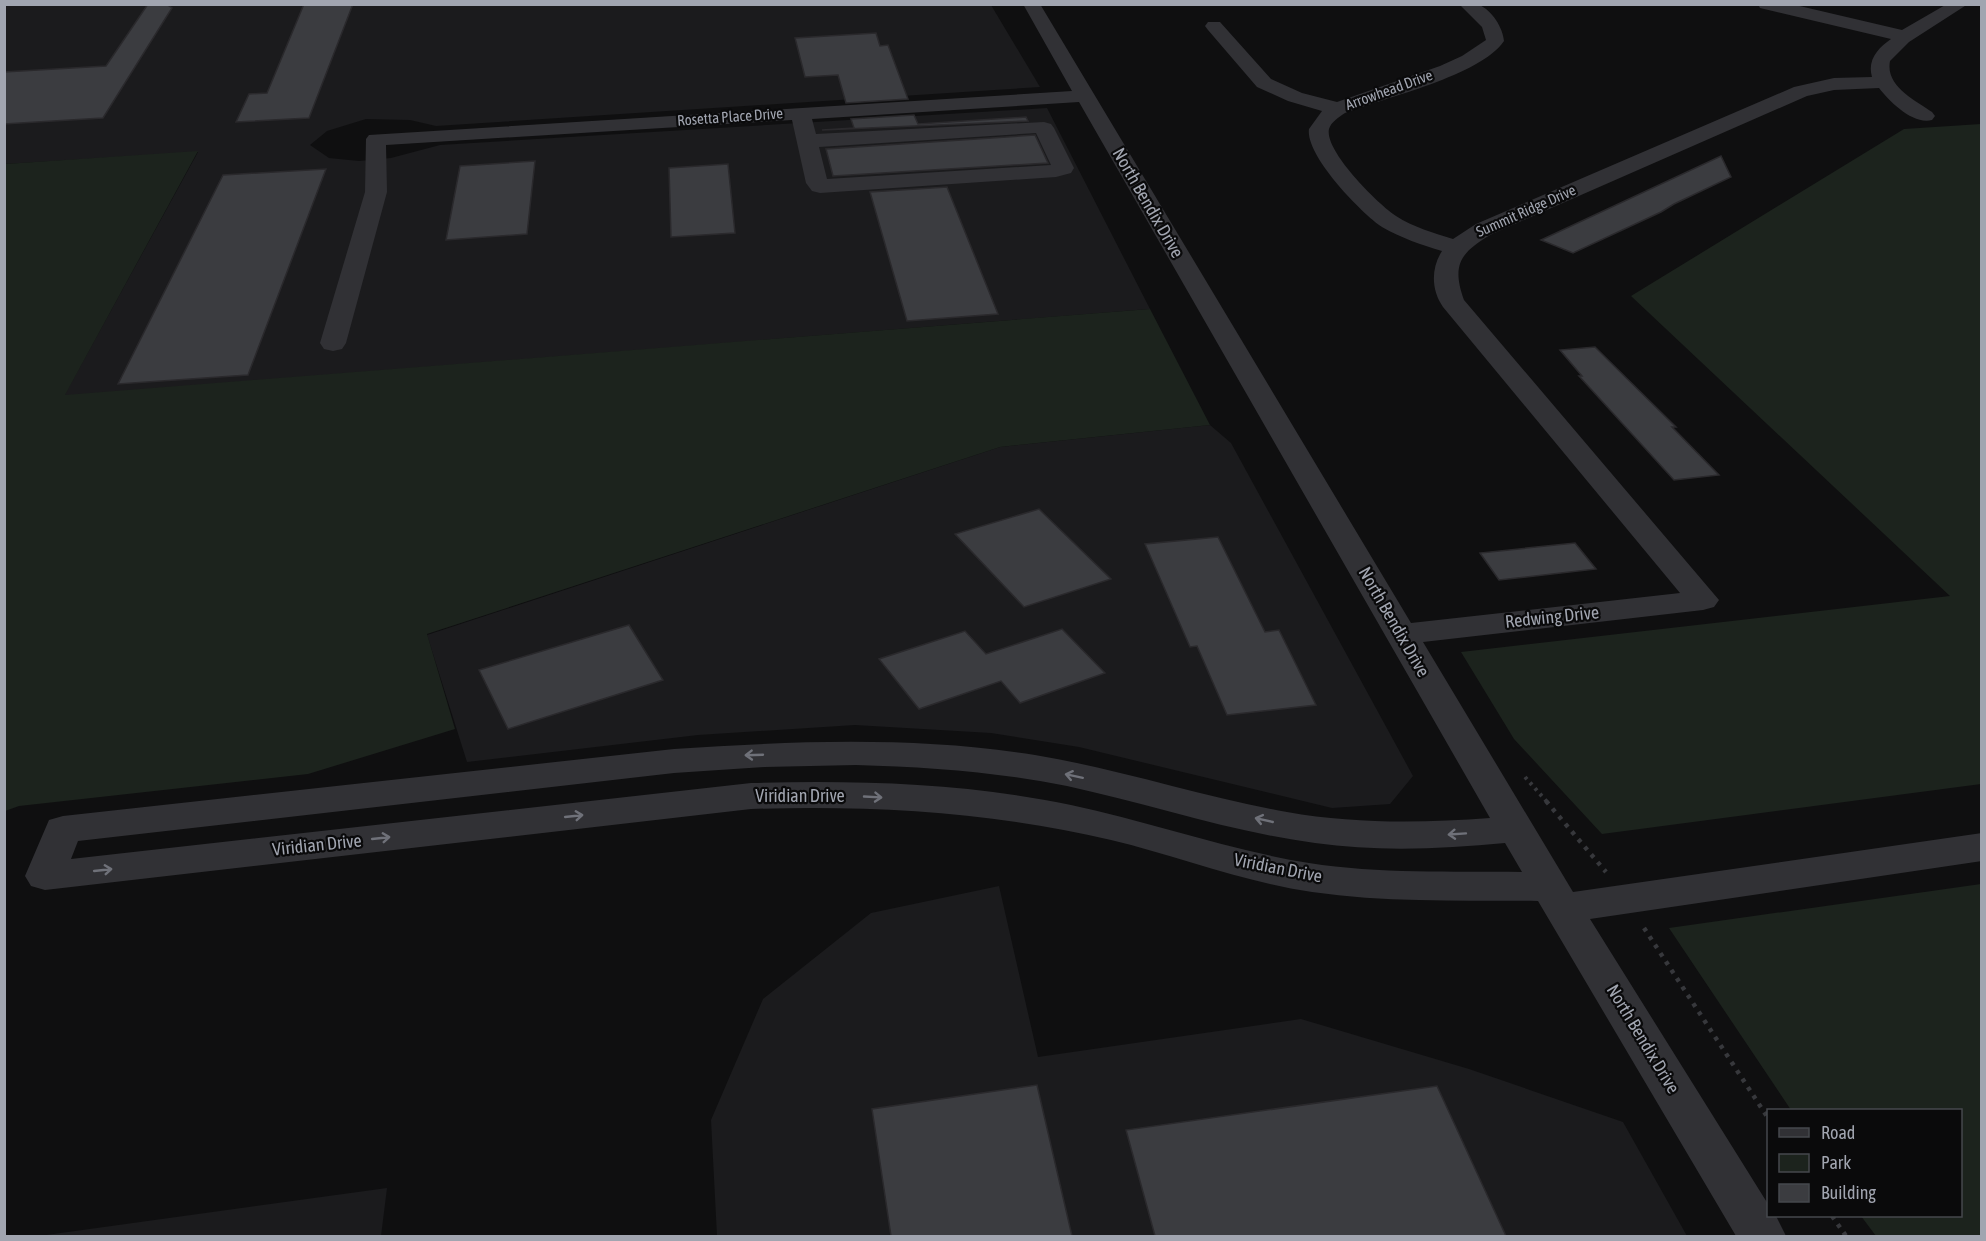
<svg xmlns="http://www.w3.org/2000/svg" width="1986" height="1241" viewBox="0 0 1986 1241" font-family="'Asap Condensed',sans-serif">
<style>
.built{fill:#1b1b1d}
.green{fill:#1c231d}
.building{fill:#3b3c40;stroke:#2a292c;stroke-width:1.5}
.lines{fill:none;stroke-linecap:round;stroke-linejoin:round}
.path-far1{stroke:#37383c;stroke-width:4;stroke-dasharray:3 4.5;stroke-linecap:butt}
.path{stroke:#37383c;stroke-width:4.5;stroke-dasharray:4 6;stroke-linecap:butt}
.minor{fill:#313135;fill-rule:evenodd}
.oneway{stroke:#6f7179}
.labels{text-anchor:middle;stroke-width:4.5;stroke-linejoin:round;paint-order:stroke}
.far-street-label{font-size:15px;fill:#a1a5b0;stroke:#0a0a0b}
.street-label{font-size:18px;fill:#a1a5b0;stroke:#0a0a0b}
</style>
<rect width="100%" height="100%" fill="#0f0f10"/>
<path class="built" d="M 5,5 L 991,5 L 1040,87 L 436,126 L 410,120 L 366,119 L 327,131 L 310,145 L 329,158 L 359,161 L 391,158 L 440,145 L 1047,108 L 1150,309 L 64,396 L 198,152 L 5,164 Z
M 1210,425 L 1231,443 L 1413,776 L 1390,804 L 1332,808 L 1079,747 L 991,733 L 855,725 L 698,735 L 467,762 L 427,635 L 1000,447 Z
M 999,886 L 1038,1057 L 1301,1019 L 1469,1069 L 1623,1122 L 1687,1236 L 717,1236 L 711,1120 L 763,999 L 871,913 Z
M 387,1188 L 381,1236 L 39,1236 Z"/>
<path class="green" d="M 1981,124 L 1981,784 L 1602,834 L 1514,739 L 1461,652 L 1950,596 L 1631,296 L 1904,129 Z
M 198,151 L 65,395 L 1150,309 L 1210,425 L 1000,447 L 427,634 L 455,729 L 308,774 L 19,806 L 5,811 L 5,164 Z
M 1981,884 L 1981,1236 L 1876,1236 L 1861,1216 L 1960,1216 L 1960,1110 L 1791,1110 L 1669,928 Z"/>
<path class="building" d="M 148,4 L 166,4 L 172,8 L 103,118 L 4,124 L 4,72 L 106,66 Z
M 304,4 L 353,4 L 309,118 L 236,122 L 249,94 L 267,93 Z
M 876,33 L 880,46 L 888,45 L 908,99 L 846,103 L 838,75 L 805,77 L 795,38 Z
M 914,115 L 918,124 L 1026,117 L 1028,121 L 822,130 L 854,128 L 851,119 Z
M 1035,135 L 1048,163 L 833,176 L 826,149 Z
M 1721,156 L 1731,177 L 1674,204 L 1661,212 L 1573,253 L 1541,240 Z
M 535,161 L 527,234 L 446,240 L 460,166 Z
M 728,164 L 735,233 L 671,237 L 669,168 Z
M 326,169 L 248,375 L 118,384 L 223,175 Z
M 947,187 L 998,314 L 907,321 L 870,192 Z
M 1595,347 L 1676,427 L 1672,427 L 1719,475 L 1674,480 L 1579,376 L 1582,376 L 1560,350 Z
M 1039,509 L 1111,579 L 1024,607 L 955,534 Z
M 1218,537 L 1265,632 L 1279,630 L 1316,705 L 1227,715 L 1197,646 L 1190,647 L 1145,544 Z
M 1575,543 L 1596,569 L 1499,580 L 1480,553 Z
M 629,625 L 663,680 L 508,729 L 479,670 Z
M 1062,629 L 1105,673 L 1020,703 L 1001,681 L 919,709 L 879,659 L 965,631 L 986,654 Z
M 1037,1085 L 1072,1236 L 891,1236 L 872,1109 Z
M 1437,1086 L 1506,1236 L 1155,1236 L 1126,1130 Z"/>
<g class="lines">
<path class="path-far1" d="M 1525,777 L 1548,803"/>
<path class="path" d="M 1546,801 L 1606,872
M 1644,928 L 1768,1118
M 1832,1216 L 1846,1236"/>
<path class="minor" d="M 1023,4 L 1040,4 L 1411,623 L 1680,593 L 1443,307 C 1431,290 1431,268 1442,251 C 1422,245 1401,238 1382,227 C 1361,213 1305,155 1309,129 L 1322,111 L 1288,101 L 1257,87 L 1208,30 L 1205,26 L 1208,22 L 1220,22 L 1271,79 L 1302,93 L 1337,102 L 1440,66 L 1462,56 L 1486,40 L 1482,27 L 1459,4 C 1464,4 1474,3 1479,5 C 1492,10 1503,28 1504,41 C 1480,76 1386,97 1345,113 C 1339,117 1331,122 1329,129 C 1324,151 1379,205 1396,216 C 1413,227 1434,233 1453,239 L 1476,224 L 1794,87 L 1834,78 L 1872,77 C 1867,60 1878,48 1891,39 L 1760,8 L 1758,4 L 1791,4 L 1902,30 L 1947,4 L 1968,4 L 1909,42 L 1890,61 C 1885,86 1915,100 1932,112 L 1935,116 L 1932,120 C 1913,125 1890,102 1879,88 L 1834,90 L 1807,96 L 1492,234 C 1461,252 1451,264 1464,300 L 1719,600 L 1714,607 L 1703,610 L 1423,642 L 1573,892 L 1982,833 L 1982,861 L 1590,919 L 1768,1204 L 1768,1216 L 1776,1216 L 1786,1236 L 1736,1236 L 1538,901 C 1463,900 1387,903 1312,892 C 1243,882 1178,856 1111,840 C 993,812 872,805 751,809 L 45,890 L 31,886 L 25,876 L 49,820 L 63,816 L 674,749 C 795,741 915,736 1035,755 C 1120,769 1202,797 1287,812 C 1354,824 1423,823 1490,818 L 1079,102 L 812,119 L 816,134 L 1044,122 L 1051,124 L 1054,128 L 1074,168 L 1071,173 L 1056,177 L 820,193 L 812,191 L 806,183 L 792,120 L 386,145 L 387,192 L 346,343 L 342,349 L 333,351 L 324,349 L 320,343 L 365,192 L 366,139 L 369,135 L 1072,91 ZM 1036,133 L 1051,165 L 827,179 L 819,147 ZM 856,765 C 927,767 997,772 1067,786 C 1150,804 1231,832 1315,843 C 1378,852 1442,849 1505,843 L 1522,872 C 1451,871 1379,874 1309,863 C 1228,850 1151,822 1071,805 C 966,783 858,780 751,783 L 71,859 L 78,841 L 674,773 L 764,767 Z"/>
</g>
<defs><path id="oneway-shaft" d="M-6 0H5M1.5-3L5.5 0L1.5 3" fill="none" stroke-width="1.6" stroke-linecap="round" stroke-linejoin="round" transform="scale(1.5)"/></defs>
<g class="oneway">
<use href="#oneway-shaft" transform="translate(754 755) rotate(178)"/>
<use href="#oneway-shaft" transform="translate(1074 776) rotate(-168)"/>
<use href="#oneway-shaft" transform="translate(873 797) rotate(3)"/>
<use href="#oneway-shaft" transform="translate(574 816) rotate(-6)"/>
<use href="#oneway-shaft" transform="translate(1264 820) rotate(-167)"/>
<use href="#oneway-shaft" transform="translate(1457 834) rotate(176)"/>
<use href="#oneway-shaft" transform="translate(381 838) rotate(-6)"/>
<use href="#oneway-shaft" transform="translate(103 870) rotate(-6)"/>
</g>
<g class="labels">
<g class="far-street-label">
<text transform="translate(1389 90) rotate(-20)" y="5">Arrowhead Drive</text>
<text transform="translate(730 117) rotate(-4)" y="5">Rosetta Place Drive</text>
<text transform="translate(1526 211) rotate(-24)" y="5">Summit Ridge Drive</text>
</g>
<g class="street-label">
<text transform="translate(1148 203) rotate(60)" y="6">North Bendix Drive</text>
<text transform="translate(1552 617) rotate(-6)" y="6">Redwing Drive</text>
<text transform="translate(1394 622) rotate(60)" y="6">North Bendix Drive</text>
<text x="800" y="802">Viridian Drive</text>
<text transform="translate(317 845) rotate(-6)" y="6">Viridian Drive</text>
<text transform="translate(1278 868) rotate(11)" y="6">Viridian Drive</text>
<text transform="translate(1643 1039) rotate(59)" y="6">North Bendix Drive</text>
</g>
</g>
<rect width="1986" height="1241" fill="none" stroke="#a1a5b0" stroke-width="12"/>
<rect x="1767" y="1109" width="195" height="108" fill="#0a0a0b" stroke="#46484d" stroke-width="1.5"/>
<rect x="1779" y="1128" width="30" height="9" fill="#313135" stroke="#46484d" stroke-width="1.5"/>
<text x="1821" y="1139" font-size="18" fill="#a1a5b0">Road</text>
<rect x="1779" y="1154" width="30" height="18" fill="#1c231d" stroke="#46484d" stroke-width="1.5"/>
<text x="1821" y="1169" font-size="18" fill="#a1a5b0">Park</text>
<rect x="1779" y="1184" width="30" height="18" fill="#3b3c40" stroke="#46484d" stroke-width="1.5"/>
<text x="1821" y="1199" font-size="18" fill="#a1a5b0">Building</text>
</svg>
